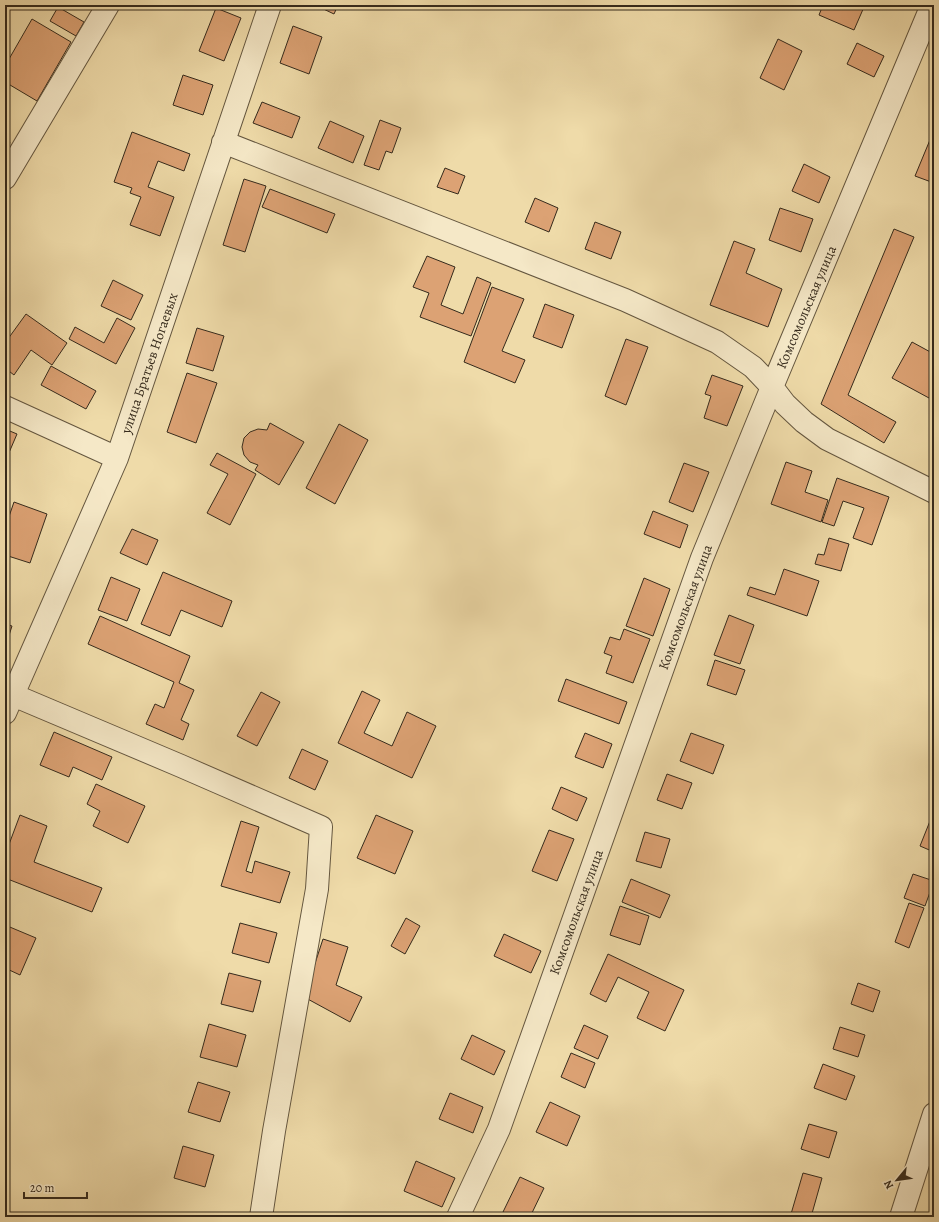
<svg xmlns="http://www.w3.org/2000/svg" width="939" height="1222" viewBox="0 0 939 1222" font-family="Alegreya,serif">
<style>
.building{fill:#dca274;stroke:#352a1c}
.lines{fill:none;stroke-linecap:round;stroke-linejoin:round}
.minor-casing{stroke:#64563f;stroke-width:24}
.minor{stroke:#f5e8c7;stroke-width:22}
.labels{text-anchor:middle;stroke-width:3;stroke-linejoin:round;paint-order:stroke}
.street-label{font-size:14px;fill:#352a1c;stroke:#f5e8c7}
</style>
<rect width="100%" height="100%" fill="#efdba9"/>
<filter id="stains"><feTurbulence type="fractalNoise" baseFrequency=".005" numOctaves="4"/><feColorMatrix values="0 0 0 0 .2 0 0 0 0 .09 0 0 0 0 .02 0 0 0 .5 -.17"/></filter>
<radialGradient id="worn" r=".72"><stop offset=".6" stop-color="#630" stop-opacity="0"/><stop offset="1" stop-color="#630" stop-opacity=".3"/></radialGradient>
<path class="building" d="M 315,5 L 338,5 L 334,14 Z
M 823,5 L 858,5 L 864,7 L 854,30 L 819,15 Z
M 58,7 L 84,22 L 76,36 L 50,21 Z
M 216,8 L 241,18 L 224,61 L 199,51 Z
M 32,19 L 71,42 L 37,101 L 5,82 L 5,66 Z
M 293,26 L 322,37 L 309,74 L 280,63 Z
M 778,39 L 802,51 L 784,90 L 760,78 Z
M 857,43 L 884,56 L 874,77 L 847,64 Z
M 183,75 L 213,85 L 203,115 L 173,105 Z
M 262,102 L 300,117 L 292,138 L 253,123 Z
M 380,120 L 401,128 L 392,153 L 386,151 L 379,170 L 364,165 Z
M 330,121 L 364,136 L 353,163 L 318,148 Z
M 132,132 L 190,154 L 184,171 L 158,161 L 148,187 L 174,197 L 160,236 L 130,225 L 141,197 L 130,193 L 132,188 L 114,182 Z
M 932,135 L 934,136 L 934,183 L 915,176 Z
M 5,139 L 10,142 L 5,151 Z
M 804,164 L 830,177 L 819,203 L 792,191 Z
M 445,168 L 465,176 L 458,194 L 437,187 Z
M 244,179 L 266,186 L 245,252 L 223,245 Z
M 270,189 L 335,214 L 327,233 L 262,207 Z
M 535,198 L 558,208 L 549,232 L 525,222 Z
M 780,208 L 813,219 L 801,252 L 769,240 Z
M 595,222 L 621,232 L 611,259 L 585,249 Z
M 894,229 L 914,237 L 848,395 L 896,422 L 884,443 L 821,404 Z
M 734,241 L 755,249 L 746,273 L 782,289 L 768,327 L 710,305 Z
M 427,256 L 455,267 L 441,305 L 463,314 L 477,277 L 491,283 L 471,336 L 420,317 L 429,293 L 413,287 Z
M 113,280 L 143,295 L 131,320 L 101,306 Z
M 492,287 L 524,299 L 502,351 L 525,360 L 515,383 L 464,362 Z
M 545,304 L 574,315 L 562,348 L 533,337 Z
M 26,314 L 67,343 L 52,365 L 31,350 L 14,375 L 5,368 L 5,343 Z
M 117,318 L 135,328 L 116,364 L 69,339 L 75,327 L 104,343 Z
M 197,328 L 224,336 L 213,371 L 186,363 Z
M 626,339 L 648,347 L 626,405 L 605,396 Z
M 912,342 L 934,354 L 934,389 L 929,398 L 892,378 Z
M 51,366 L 96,391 L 86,409 L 41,385 Z
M 187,373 L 217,383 L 196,443 L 167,432 Z
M 712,375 L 743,386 L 727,426 L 704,418 L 711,396 L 705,394 Z
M 270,423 L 304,442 L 279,485 L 255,470 L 258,465 L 250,462 L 244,455 L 242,447 L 244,438 L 250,432 L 258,429 L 267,430 Z
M 339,424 L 368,440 L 335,504 L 306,488 Z
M 5,429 L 17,434 L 5,462 Z
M 217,453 L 256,474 L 230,525 L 207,513 L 228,474 L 210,465 Z
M 786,462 L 812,471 L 805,492 L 828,500 L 821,522 L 771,504 Z
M 684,463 L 709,472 L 693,512 L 669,502 Z
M 837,478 L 889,497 L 872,545 L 853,538 L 864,508 L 843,501 L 834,526 L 822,522 Z
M 14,502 L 47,514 L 30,563 L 5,555 L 5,528 Z
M 653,511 L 688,525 L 680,548 L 644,534 Z
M 132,529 L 158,540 L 147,565 L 120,553 Z
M 829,538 L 849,544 L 841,571 L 815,564 L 818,554 L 824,555 Z
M 784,569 L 819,581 L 807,616 L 747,595 L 750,587 L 775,595 Z
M 163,572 L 232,601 L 222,627 L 181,610 L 170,636 L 141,624 Z
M 111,577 L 140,589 L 127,621 L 98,610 Z
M 644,578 L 670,589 L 653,636 L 626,626 Z
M 729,615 L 754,625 L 740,664 L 714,655 Z
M 100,616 L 190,656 L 179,683 L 194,690 L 181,720 L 189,724 L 183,740 L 146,724 L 155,704 L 164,708 L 174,682 L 88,644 Z
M 5,624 L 12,626 L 5,648 Z
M 624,629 L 650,639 L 633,683 L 606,673 L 612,656 L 604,653 L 610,637 L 620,640 Z
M 715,660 L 745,670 L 736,695 L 707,685 Z
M 566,679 L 627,702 L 619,724 L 558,701 Z
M 362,691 L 380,700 L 364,733 L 392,746 L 407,712 L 436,726 L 412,778 L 338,743 Z
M 261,692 L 280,702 L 257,746 L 237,736 Z
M 54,732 L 112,757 L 102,780 L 73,767 L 69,777 L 40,765 Z
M 585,733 L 612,744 L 603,768 L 575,757 Z
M 691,733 L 724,745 L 713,774 L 680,761 Z
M 302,749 L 328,761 L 315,790 L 289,778 Z
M 667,774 L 692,783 L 682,809 L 657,800 Z
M 96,784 L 145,806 L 128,843 L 93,826 L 100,811 L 87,804 Z
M 561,787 L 587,798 L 577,821 L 552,809 Z
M 20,815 L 47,826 L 34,862 L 102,888 L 92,912 L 5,878 L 5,855 Z
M 376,815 L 413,831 L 395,874 L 357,858 Z
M 932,816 L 934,817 L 934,852 L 920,846 Z
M 241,821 L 259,827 L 246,871 L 252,873 L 255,861 L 290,872 L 280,903 L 221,886 Z
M 549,830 L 574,839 L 557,881 L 532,871 Z
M 645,832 L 670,839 L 661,868 L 636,861 Z
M 913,874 L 934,881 L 925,906 L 904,898 Z
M 631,879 L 670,895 L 660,918 L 622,902 Z
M 909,903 L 924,908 L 909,948 L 895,942 Z
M 620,906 L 649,916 L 640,945 L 610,935 Z
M 406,918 L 420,926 L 405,954 L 391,946 Z
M 240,923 L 277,933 L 269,963 L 232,953 Z
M 5,925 L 36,938 L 20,975 L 5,968 Z
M 504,934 L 541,951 L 531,973 L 494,956 Z
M 323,939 L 348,947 L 336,985 L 362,997 L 350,1022 L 304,997 Z
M 608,954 L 684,990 L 665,1031 L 637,1018 L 649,992 L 618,977 L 606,1002 L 590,994 Z
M 229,973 L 261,981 L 253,1012 L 221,1004 Z
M 858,983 L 880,991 L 873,1012 L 851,1004 Z
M 209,1024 L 246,1035 L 237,1067 L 200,1057 Z
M 584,1025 L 608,1036 L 598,1059 L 574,1048 Z
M 840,1027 L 865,1035 L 858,1057 L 833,1049 Z
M 472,1035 L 505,1051 L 494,1075 L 461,1059 Z
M 571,1053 L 595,1063 L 585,1088 L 561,1077 Z
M 823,1064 L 855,1076 L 846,1100 L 814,1088 Z
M 198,1082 L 230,1092 L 220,1122 L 188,1112 Z
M 450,1093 L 483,1107 L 473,1133 L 439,1119 Z
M 550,1102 L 580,1116 L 567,1146 L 536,1132 Z
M 809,1124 L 837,1132 L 829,1158 L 801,1149 Z
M 183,1146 L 214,1155 L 205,1187 L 174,1178 Z
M 416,1161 L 455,1178 L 442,1207 L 404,1191 Z
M 803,1173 L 822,1178 L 811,1217 L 802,1217 L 791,1214 Z
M 520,1177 L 544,1188 L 530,1217 L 513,1217 L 503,1212 Z
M 160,1213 L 176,1217 L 159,1217 Z"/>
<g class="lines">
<defs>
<path id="minor" d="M 223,142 L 625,300 L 717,342 L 753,367 L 772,387 L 785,404 L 804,422 L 827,439 L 934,492
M 5,178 L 108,5
M 5,407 L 117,458
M 13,695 L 181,766 L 321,827 L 317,889 L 274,1131 L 261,1217
M 5,713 L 117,458 L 270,5
M 458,1217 L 499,1129 L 702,558 L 772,387 L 932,5
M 901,1217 L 934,1114"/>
</defs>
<use href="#minor" class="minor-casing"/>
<use href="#minor" class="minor"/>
</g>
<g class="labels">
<g class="street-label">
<text transform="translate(806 307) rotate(-67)" y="5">Комсомольская улица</text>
<text transform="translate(149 363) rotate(-71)" y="5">улица Братьев Ногаевых</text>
<text transform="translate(685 607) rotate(-70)" y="5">Комсомольская улица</text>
<text transform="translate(576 912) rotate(-70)" y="5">Комсомольская улица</text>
</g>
</g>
<rect width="939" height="1222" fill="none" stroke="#efdba9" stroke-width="20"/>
<rect x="6" y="6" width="927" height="1210" fill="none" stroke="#352a1c" stroke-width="2"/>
<rect x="10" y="10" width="919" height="1202" fill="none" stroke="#352a1c"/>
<g transform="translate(897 1180) rotate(241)" stroke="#f5e8c7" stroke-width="3" paint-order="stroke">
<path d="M0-3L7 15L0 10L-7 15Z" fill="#352a1c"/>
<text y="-6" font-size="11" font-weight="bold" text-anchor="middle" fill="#352a1c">N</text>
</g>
<path d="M24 1192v6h63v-6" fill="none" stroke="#352a1c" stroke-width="2"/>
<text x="30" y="1192" font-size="12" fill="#352a1c" stroke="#f5e8c7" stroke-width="3" paint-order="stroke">20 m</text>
<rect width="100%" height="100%" filter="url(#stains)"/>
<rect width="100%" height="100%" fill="url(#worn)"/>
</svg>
